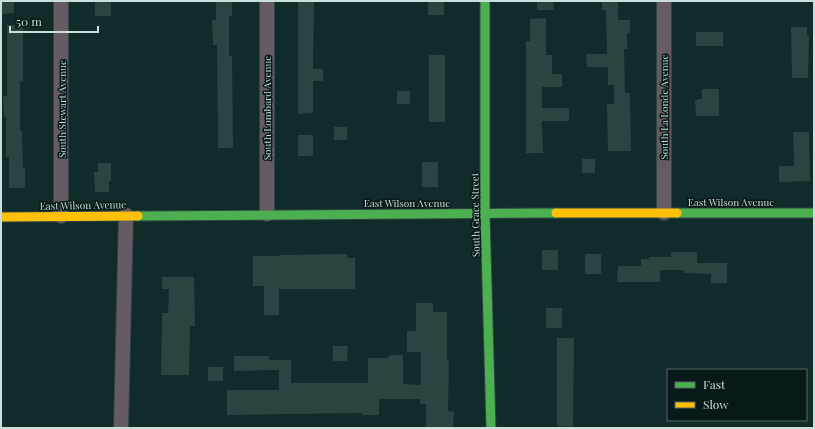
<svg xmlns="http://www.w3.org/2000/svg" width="815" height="429" viewBox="0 0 815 429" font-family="'Playfair Display',serif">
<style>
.building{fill:#2a4442}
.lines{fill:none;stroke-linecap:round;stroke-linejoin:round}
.street-casing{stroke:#304544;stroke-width:16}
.fast-casing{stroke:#304544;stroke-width:11}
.slow-casing{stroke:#304544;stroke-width:11}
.street{stroke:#665b63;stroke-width:14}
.fast{stroke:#4caf50;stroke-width:9}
.slow{stroke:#ffc107;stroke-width:9}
.labels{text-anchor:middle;stroke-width:3;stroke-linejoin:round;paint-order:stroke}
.street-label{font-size:10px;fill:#c8dfdc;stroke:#081a18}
</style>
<rect width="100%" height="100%" fill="#102b29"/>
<path class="building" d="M 1,1 L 14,1 L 14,13 L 1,14 Z
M 95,1 L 111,1 L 111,16 L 95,16 Z
M 216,1 L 232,1 L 232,16 L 229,16 L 229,56 L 232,56 L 233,148 L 218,148 L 217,45 L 213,45 L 212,20 L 216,20 Z
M 298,1 L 314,1 L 313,69 L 323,69 L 323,81 L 313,81 L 313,113 L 298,114 Z
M 428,1 L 444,1 L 444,15 L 428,15 Z
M 537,1 L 553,1 L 554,10 L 537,10 Z
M 602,1 L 618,1 L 618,20 L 630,20 L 630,33 L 627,33 L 627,49 L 624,49 L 625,93 L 630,93 L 631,151 L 608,151 L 607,104 L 614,104 L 614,85 L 608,85 L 608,67 L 587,67 L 586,54 L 607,54 L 606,10 L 602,10 Z
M 546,18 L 546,55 L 552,55 L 552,74 L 562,74 L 562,87 L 542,87 L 542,108 L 569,108 L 569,121 L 542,121 L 543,153 L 526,153 L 526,41 L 530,41 L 530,19 Z
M 7,25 L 23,25 L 23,81 L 20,81 L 20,131 L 22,131 L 23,168 L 25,168 L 25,188 L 9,188 L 9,157 L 6,157 L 6,117 L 4,117 L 3,96 L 7,96 Z
M 791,27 L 807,27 L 807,36 L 809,36 L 808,78 L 792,78 Z
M 696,32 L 723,32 L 723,46 L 696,46 Z
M 429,55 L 445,55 L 445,122 L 429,122 Z
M 702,89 L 719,89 L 719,116 L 696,116 L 695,100 L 702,99 Z
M 397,91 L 410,91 L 410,104 L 397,104 Z
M 334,127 L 347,127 L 347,140 L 334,140 Z
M 793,132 L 809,132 L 810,181 L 779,182 L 779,166 L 794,166 Z
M 298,135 L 313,135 L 313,156 L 298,156 Z
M 582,159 L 595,159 L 595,173 L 582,173 Z
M 422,162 L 438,162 L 438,187 L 422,187 Z
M 98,163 L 111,163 L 111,181 L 109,181 L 109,192 L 95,192 L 94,172 L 98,172 Z
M 542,250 L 558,250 L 558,270 L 542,270 Z
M 671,252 L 697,252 L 697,263 L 727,263 L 727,283 L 711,283 L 711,274 L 684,273 L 684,270 L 660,270 L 660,282 L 617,282 L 618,266 L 641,266 L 641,259 L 649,259 L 649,257 L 671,257 Z
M 347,254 L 348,258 L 355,258 L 355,289 L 279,289 L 279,315 L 264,315 L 264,286 L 253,286 L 253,256 L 280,256 L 280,255 Z
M 585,254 L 601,254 L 601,274 L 585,274 Z
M 162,277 L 194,277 L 195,326 L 190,326 L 189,375 L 161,375 L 162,313 L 168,313 L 169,289 L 162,289 Z
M 416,303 L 433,303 L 433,312 L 447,312 L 447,361 L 449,361 L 448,411 L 454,412 L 453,428 L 426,428 L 426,404 L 420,404 L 420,399 L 379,399 L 379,415 L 362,415 L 362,413 L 227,415 L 227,390 L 279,390 L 279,370 L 234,371 L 234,356 L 269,356 L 269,360 L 291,360 L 291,383 L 368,383 L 368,358 L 388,358 L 389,355 L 403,355 L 403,384 L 421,385 L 421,352 L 407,352 L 407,331 L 416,331 Z
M 546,308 L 562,308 L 562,328 L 546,328 Z
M 557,338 L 574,338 L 573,427 L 557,426 Z
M 333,346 L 348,346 L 347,361 L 333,361 Z
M 208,367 L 223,367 L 223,381 L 208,381 Z"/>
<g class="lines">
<defs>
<path id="street" d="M 61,1 L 61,216
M 267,1 L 267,214
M 664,1 L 664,213
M 121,428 L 126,215"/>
<path id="fast" d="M 485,1 L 485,213 L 491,428
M 677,213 L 814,213
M 138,216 L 556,213"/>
<path id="slow" d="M 556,213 L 677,213
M 1,217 L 138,216"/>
</defs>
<use href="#street" class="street-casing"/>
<use href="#fast" class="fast-casing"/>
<use href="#slow" class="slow-casing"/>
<use href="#street" class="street"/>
<use href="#fast" class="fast"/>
<use href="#slow" class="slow"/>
</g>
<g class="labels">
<g class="street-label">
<text transform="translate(664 107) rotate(-90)" y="4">South La Londe Avenue</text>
<text transform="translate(267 108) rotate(-90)" y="4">South Lombard Avenue</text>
<text transform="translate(62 109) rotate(-90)" y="4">South Stewart Avenue</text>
<text x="731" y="206">East Wilson Avenue</text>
<text x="407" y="207">East Wilson Avenue</text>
<text transform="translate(83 205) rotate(-1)" y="4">East Wilson Avenue</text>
<text transform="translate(475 215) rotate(-91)" y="4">South Grace Street</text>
</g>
</g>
<rect width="815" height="429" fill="none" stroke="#c8dfdc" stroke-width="4"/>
<rect x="667" y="369" width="140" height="52" fill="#081a18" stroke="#556966"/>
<rect x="675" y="382" width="20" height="6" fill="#4caf50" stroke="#556966"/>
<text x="703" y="389" font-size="12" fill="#c8dfdc">Fast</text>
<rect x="675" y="402" width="20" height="6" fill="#ffc107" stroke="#556966"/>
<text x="703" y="409" font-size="12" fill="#c8dfdc">Slow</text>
<path d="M10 26v6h88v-6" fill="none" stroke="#c8dfdc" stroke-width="2"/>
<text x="16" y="26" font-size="12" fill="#c8dfdc" stroke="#081a18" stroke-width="3" paint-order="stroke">50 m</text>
</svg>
